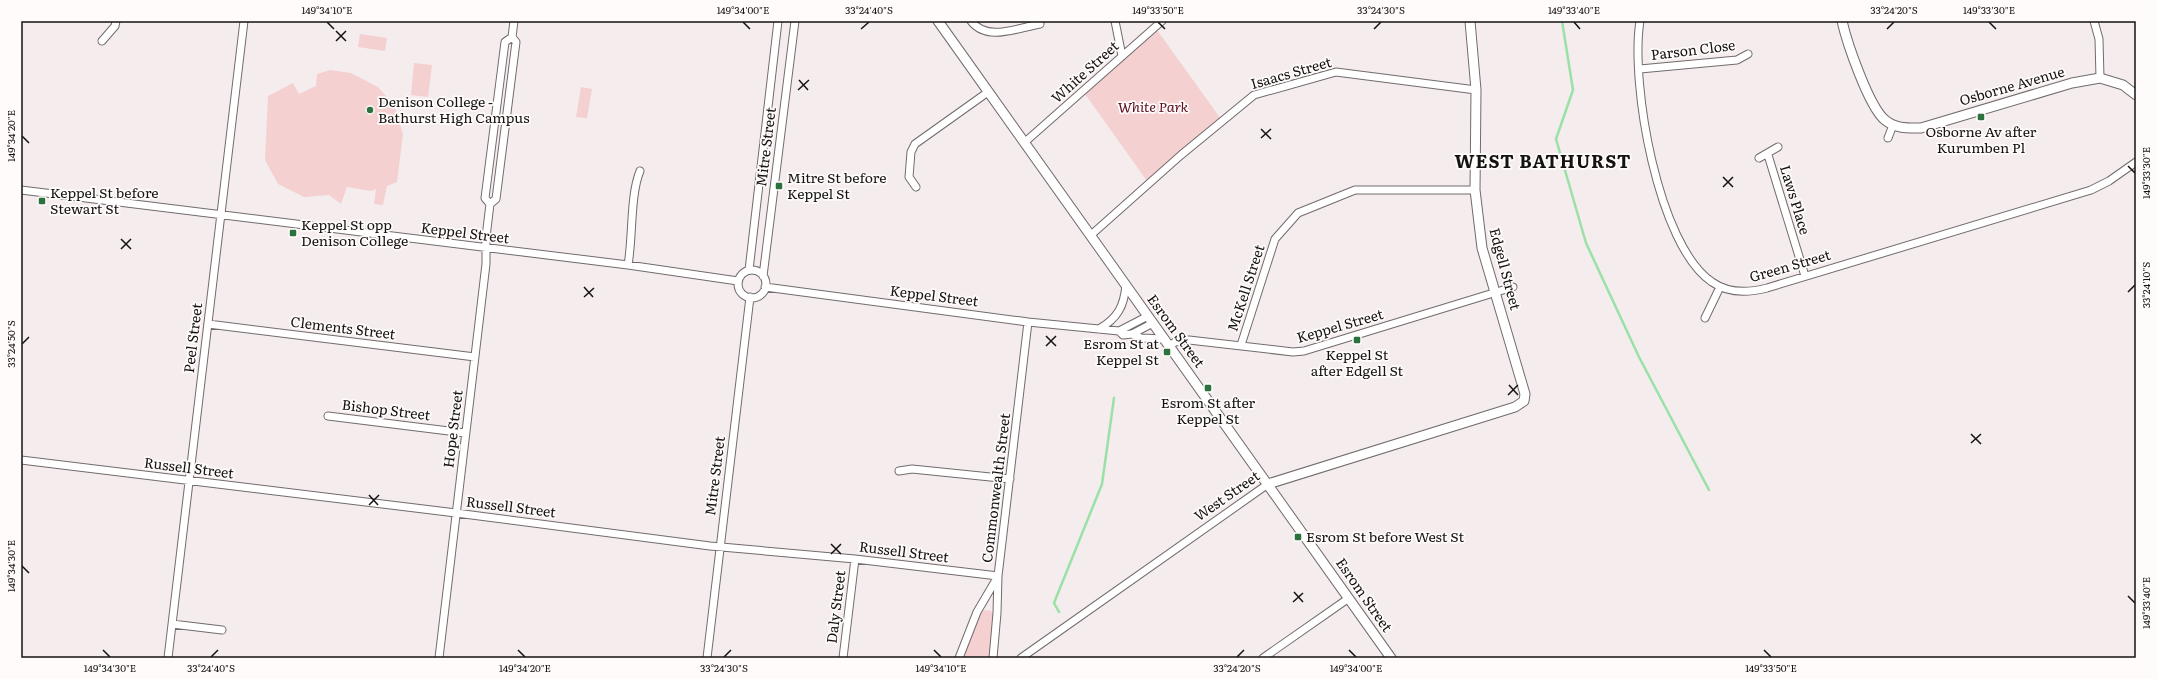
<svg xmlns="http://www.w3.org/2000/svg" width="2157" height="679" viewBox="0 0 2157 679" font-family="Literata,serif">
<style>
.green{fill:#f4d0d1}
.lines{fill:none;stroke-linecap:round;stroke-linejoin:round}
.stream{stroke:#99e1a7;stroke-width:2.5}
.minor-casing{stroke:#726b6b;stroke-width:9}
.tertiary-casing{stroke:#726b6b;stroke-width:11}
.minor{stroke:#fff;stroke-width:7}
.tertiary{stroke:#fff;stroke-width:9}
.ticks{fill:none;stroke:#151212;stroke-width:1.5}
.poi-dot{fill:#2c723f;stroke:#fffbfb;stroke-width:1.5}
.labels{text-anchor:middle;stroke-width:3.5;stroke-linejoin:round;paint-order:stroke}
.street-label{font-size:14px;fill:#151212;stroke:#fffbfb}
.poi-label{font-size:14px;fill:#151212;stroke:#fffbfb;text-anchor:start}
.park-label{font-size:14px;font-style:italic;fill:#5a0a1b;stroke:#fffbfb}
.district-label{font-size:18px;font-weight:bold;letter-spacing:1px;fill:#151212;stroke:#fffbfb}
.neatline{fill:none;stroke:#151212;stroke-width:1.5}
.ticks-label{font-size:10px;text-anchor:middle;fill:#151212}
</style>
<rect width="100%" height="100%" fill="#f5eced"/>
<path class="green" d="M 1157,30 L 1221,119 L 1147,181 L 1085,94 Z
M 360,34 L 387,38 L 385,51 L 358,47 Z
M 414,63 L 432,65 L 428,97 L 411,95 Z
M 330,70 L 351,73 L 378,87 L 394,105 L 403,134 L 397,182 L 387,186 L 383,205 L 374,204 L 376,189 L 371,191 L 347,187 L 341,204 L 329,195 L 304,197 L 278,184 L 265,160 L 268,96 L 293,83 L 299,94 L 316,86 L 317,74 Z
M 581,87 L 592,89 L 587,118 L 576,117 Z
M 985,610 L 991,611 L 994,616 L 989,658 L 963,658 L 981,613 Z"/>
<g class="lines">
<path class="stream" d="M 1562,21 L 1573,90 L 1556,139 L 1586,243 L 1639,357 L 1709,490
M 1059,612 L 1054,603 L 1102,484 L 1114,398"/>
<defs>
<path id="minor" d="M 971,21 C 987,42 1017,28 1040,24
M 1115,21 L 1122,56
M 1640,21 C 1630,83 1658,246 1712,282 C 1729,294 1748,293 1767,288 L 2091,190 L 2109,181 L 2136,162
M 2094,21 L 2099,39 L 2100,78
M 102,41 L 115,26 L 116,21
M 1640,69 L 1737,60 L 1748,54
M 1888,138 L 1893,125
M 1025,142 L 1162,21
M 1768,155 L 1805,276
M 1759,158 L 1778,147
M 916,187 L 909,177 L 911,152 L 915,144 L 988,92
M 21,190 L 628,265 L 738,281
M 490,204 L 485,198 L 505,42 L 512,37 L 514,21
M 1091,235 L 1181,155 L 1254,95 L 1336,72 L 1476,90
M 628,265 C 633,237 630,195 640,171
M 749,270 L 778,21
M738 284a14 14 0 1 1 28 0a14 14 0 1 1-28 0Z
M 763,276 L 795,21
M 765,287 L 1028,322 L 1119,331 L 1123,335 L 1132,334 L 1153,323
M 1705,318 L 1720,287
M 208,324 L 475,357
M 1099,329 C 1118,318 1124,306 1126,285
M 1119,331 L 1148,316
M 1132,334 L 1141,338 L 1165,339
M 1241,345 L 1275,239 L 1298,213 L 1355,190 L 1475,190
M 1170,346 L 1175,342 L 1189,340 L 1293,352 L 1304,351 L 1513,287
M 328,416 L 465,433
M 21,460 L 456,513 L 710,546 L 855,559 L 998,576
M 899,471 L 912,469 L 1010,479
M 172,624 L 222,630
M 168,658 L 244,21
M 439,658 L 486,264 L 486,237 L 490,204 L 496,199 L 516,42 L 512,37
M 707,658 L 750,297
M 843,658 L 855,559
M 959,658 L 977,612 L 997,578
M 993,658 L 997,613 L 998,576 L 1028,322
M 1021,658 L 1268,484
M 1263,658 L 1349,598"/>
<path id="tertiary" d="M 938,21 L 1391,658
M 1842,21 C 1847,43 1869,107 1885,120 C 1896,129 1908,128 1921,128 L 2072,83 L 2100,78 L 2123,85 L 2136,95
M 1268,484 L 1515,407 L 1524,401 L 1525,394 L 1482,248 L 1475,190 L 1476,90 L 1470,21"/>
</defs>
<use href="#minor" class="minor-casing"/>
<use href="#tertiary" class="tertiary-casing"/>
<use href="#minor" class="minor"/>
<use href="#tertiary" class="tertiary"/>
</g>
<path class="ticks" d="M 327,22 L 334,29M 743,22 L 750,29M 1158,22 L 1165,29M 1574,22 L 1580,29M 1989,22 L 1996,29M 861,29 L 869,22M 1374,29 L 1381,22M 1887,29 L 1894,22M 336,31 L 346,41M 336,41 L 346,31M 799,80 L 808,90M 798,90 L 809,80M 1261,129 L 1271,139M 22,136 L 29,143M 1261,138 L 1271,129M 2128,166 L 2135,173M 1723,177 L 1733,187M 1723,187 L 1733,177M 121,239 L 131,249M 121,249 L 131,239M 584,287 L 593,297M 2128,292 L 2135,285M 584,297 L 594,288M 1046,336 L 1056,346M 22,344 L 29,337M 1046,346 L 1056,336M 1509,385 L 1518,395M 1508,395 L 1518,385M 1971,434 L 1981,444M 1971,443 L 1981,434M 369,495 L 378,505M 369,505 L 379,495M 831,544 L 841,554M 831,554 L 841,544M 22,566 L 29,573M 1294,592 L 1303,602M 2128,596 L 2135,603M 1293,602 L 1303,593M 103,650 L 110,657M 518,650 L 525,657M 934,650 L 941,657M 1349,650 L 1356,657M 1764,650 L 1771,657M 211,657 L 218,650M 724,657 L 731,650M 1237,657 L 1244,650"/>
<g class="poi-dot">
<circle cx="370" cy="110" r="4"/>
<rect x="1977" y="113" width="8" height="8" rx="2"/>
<rect x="775" y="182" width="8" height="8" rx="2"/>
<rect x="38" y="197" width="8" height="8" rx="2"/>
<rect x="289" y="229" width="8" height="8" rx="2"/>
<rect x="1353" y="336" width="8" height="8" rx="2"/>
<rect x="1163" y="348" width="8" height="8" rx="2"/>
<rect x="1204" y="384" width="8" height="8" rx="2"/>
<rect x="1294" y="533" width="8" height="8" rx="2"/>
</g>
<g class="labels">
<g class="street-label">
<text transform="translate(1693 50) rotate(-7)" y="5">Parson Close</text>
<text transform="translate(1085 72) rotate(-42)" y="5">White Street</text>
<text transform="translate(1291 73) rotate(-16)" y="5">Isaacs Street</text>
<text transform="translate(2012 86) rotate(-16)" y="5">Osborne Avenue</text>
<text transform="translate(766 147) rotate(-83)" y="5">Mitre Street</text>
<text transform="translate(1795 200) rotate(73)" y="5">Laws Place</text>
<text transform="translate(465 233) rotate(7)" y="5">Keppel Street</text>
<text transform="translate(1790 266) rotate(-16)" y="5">Green Street</text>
<text transform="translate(1505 269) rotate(75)" y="5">Edgell Street</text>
<text transform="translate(1246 288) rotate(-72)" y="5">McKell Street</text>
<text transform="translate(934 296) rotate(7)" y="5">Keppel Street</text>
<text transform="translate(1340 326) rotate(-16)" y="5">Keppel Street</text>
<text transform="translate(343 328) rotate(7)" y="5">Clements Street</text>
<text transform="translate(1176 331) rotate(54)" y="5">Esrom Street</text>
<text transform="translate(193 338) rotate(-83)" y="5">Peel Street</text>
<text transform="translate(386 410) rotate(7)" y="5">Bishop Street</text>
<text transform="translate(453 429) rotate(-83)" y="5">Hope Street</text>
<text transform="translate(189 468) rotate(7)" y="5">Russell Street</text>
<text transform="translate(715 476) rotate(-83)" y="5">Mitre Street</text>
<text transform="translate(996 488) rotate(-83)" y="5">Commonwealth Street</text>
<text transform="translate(1227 496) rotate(-35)" y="5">West Street</text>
<text transform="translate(511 507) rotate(7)" y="5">Russell Street</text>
<text transform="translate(904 552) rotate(7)" y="5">Russell Street</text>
<text transform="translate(1364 595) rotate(55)" y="5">Esrom Street</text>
<text transform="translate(836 607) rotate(-83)" y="5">Daly Street</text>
</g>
<g class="poi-label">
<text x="378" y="107">Denison College -<tspan x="378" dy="16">Bathurst High Campus</tspan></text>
<text x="1981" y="137" text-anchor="middle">Osborne Av after<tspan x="1981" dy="16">Kurumben Pl</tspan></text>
<text x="787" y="183">Mitre St before<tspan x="787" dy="16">Keppel St</tspan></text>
<text x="50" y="198">Keppel St before<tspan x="50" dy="16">Stewart St</tspan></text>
<text x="301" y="230">Keppel St opp<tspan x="301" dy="16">Denison College</tspan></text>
<text x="1159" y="349" text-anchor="end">Esrom St at<tspan x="1159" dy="16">Keppel St</tspan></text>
<text x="1357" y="360" text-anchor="middle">Keppel St<tspan x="1357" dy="16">after Edgell St</tspan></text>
<text x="1208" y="408" text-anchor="middle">Esrom St after<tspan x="1208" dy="16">Keppel St</tspan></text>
<text x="1306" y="542">Esrom St before West St</text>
</g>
<g class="park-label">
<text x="1153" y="112">White Park</text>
</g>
<g class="district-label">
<text x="1543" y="168">WEST BATHURST</text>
</g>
</g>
<rect width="2157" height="679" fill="none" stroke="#fffbfb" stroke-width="44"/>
<rect x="22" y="22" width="2113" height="635" class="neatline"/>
<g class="ticks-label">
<text x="327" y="14">149°34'10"E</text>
<text x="743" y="14">149°34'00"E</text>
<text x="869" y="14">33°24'40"S</text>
<text x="1158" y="14">149°33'50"E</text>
<text x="1381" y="14">33°24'30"S</text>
<text x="1574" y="14">149°33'40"E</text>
<text x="1894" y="14">33°24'20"S</text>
<text x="1989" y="14">149°33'30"E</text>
<text transform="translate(11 136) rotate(-90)" y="4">149°34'20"E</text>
<text transform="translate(2146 173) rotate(-90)" y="4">149°33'30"E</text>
<text transform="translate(2146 285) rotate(-90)" y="4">33°24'10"S</text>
<text transform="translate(11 344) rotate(-90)" y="4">33°24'50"S</text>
<text transform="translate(11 566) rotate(-90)" y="4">149°34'30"E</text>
<text transform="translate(2146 603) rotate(-90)" y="4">149°33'40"E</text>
<text x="110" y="672">149°34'30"E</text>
<text x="211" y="672">33°24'40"S</text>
<text x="525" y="672">149°34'20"E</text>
<text x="724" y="672">33°24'30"S</text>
<text x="941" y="672">149°34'10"E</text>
<text x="1237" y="672">33°24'20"S</text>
<text x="1356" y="672">149°34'00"E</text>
<text x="1771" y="672">149°33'50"E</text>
</g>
</svg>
